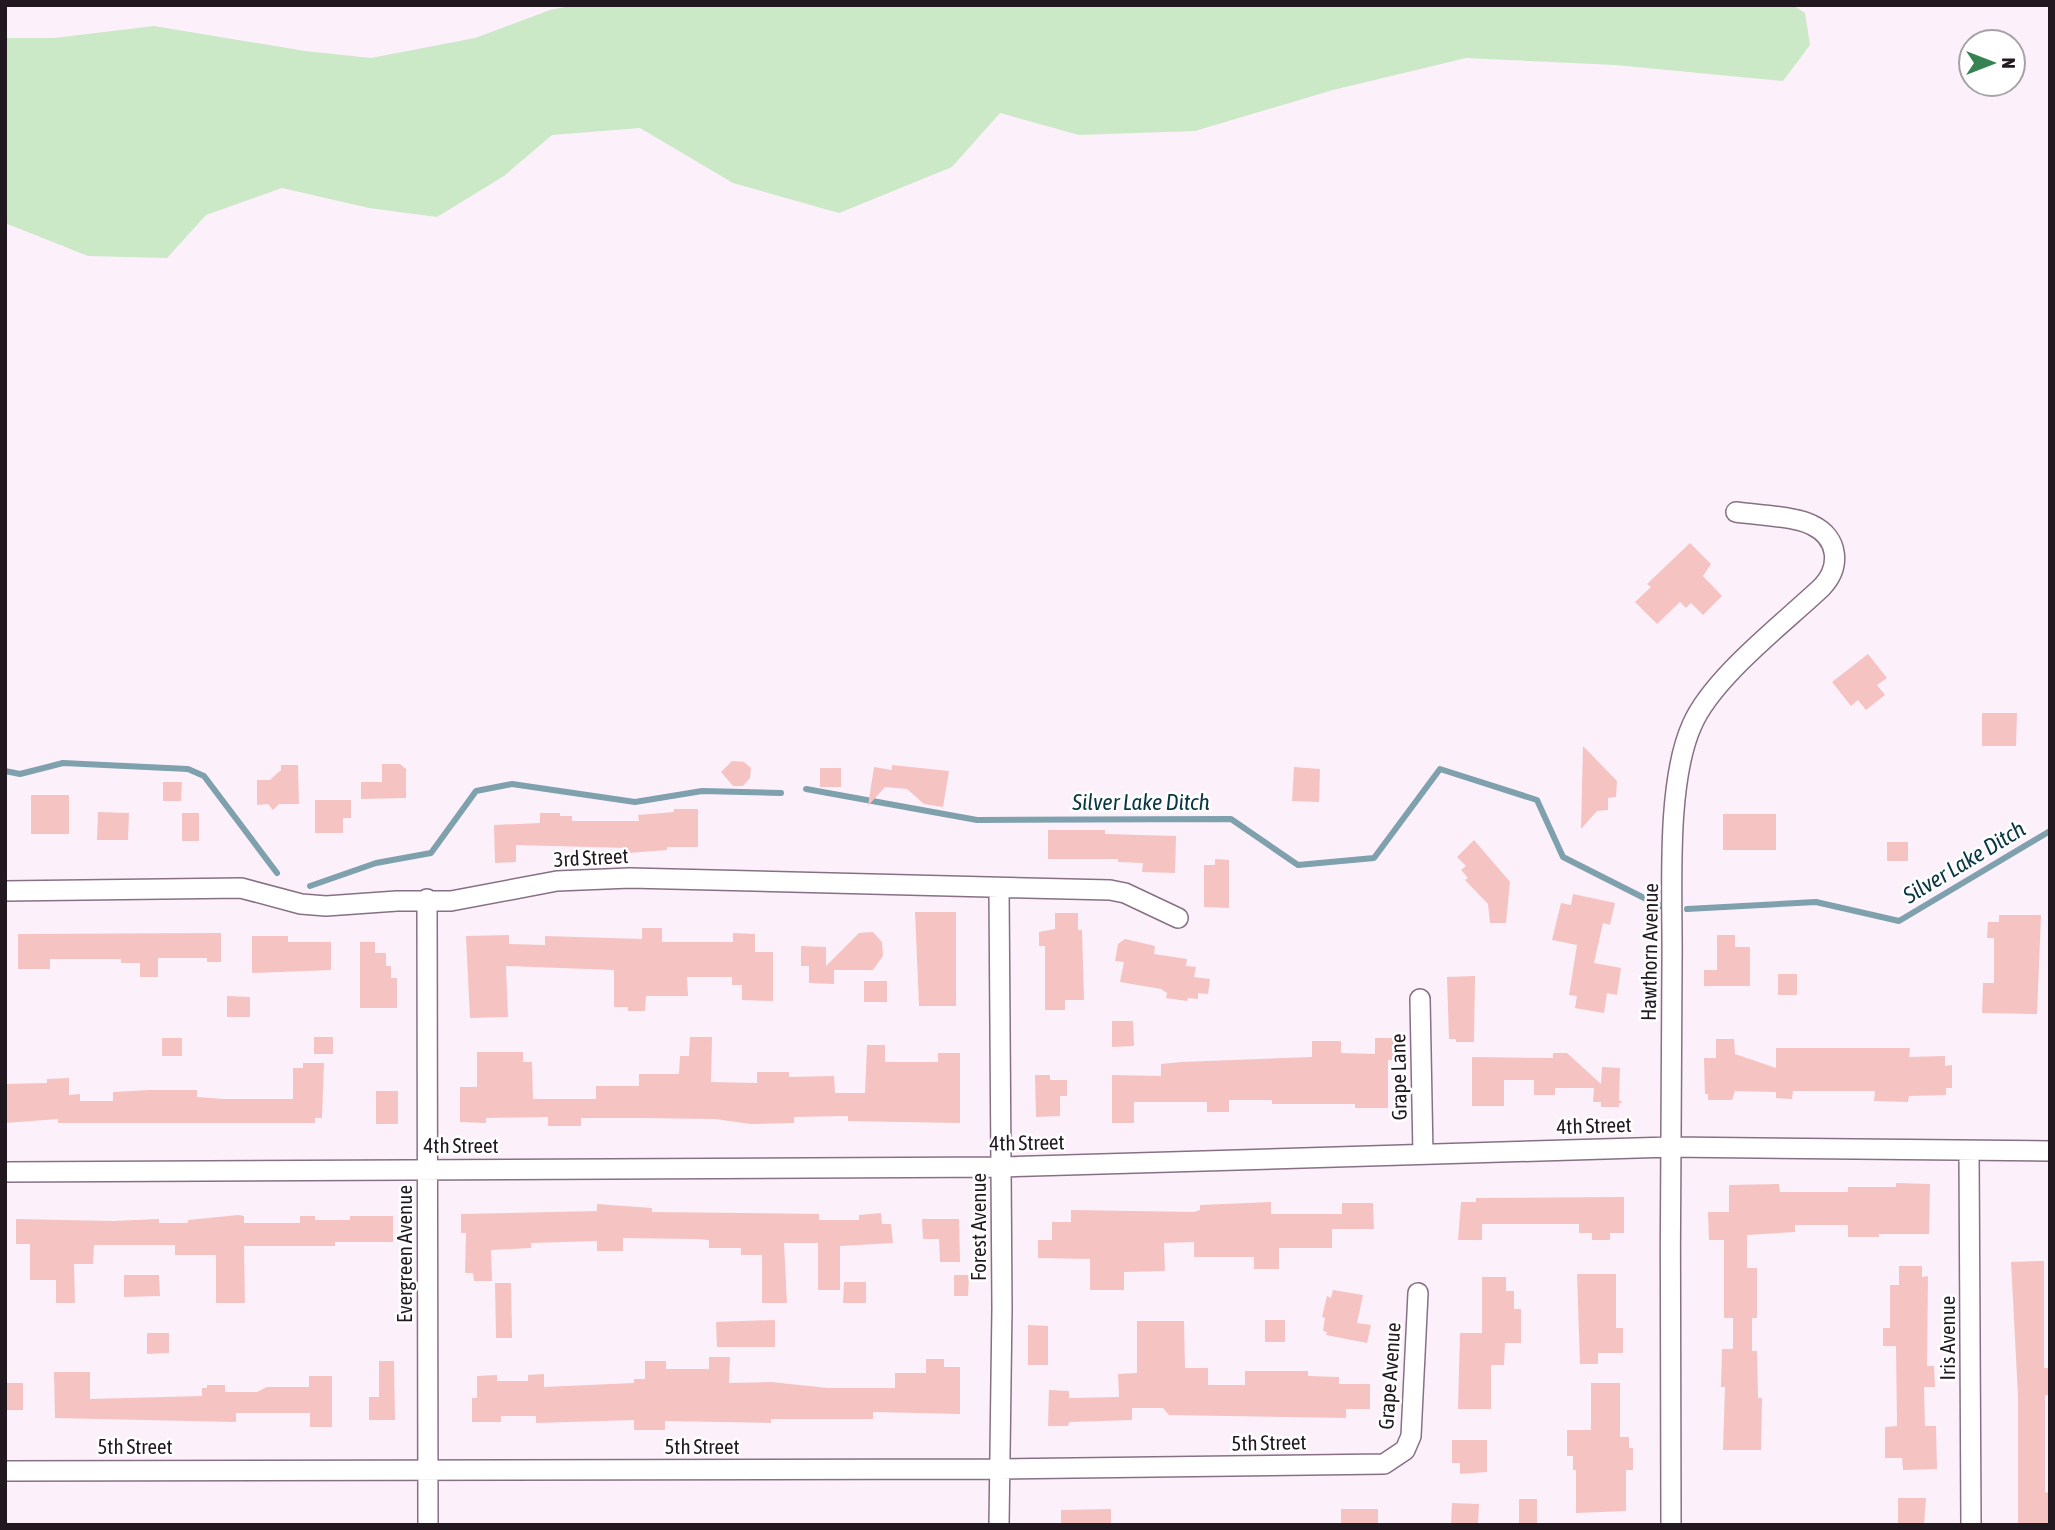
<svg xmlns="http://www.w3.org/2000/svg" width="2055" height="1530" viewBox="0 0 2055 1530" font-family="'Asap Condensed',sans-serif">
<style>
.green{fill:#cbe8c7}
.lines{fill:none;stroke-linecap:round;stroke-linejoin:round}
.stream{stroke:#7fa0ad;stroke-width:6}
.building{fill:#f5c3c1}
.minor-casing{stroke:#877085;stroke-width:22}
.minor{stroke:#fff;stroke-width:19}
.labels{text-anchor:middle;stroke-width:5;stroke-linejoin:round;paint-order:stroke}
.street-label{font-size:21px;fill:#211820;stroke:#fff}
.water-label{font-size:23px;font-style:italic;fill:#083743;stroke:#fff}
</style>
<rect width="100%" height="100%" fill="#fcf1fb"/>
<path class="green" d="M 575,5 L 1793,5 L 1805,13 L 1810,45 L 1783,81 L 1615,65 L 1466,58 L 1333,90 L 1195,131 L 1079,135 L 1000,113 L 952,167 L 839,213 L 733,183 L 640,128 L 552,135 L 504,176 L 437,217 L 369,208 L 282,188 L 206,215 L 167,258 L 88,256 L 5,223 L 5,38 L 54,38 L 154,26 L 305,51 L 371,58 L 475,38 L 550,10 Z"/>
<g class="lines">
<path class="stream" d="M 5,771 L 20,774 L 63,763 L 188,769 L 204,776 L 277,873
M 806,789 L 977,820 L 1231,819 L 1298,865 L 1374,858 L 1440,769 L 1537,800 L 1563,857 L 1660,906
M 310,886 L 376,863 L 431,853 L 476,791 L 512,784 L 635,802 L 702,791 L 781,793
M 1687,909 L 1816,902 L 1899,921 L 2050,831"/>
</g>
<path class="building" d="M 1690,543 L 1711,564 L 1703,576 L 1722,596 L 1703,615 L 1691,603 L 1686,608 L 1680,602 L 1657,624 L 1635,602 L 1651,587 L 1647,584 Z
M 1868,654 L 1887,678 L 1877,685 L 1885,695 L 1866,710 L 1858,700 L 1851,706 L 1832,682 Z
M 1982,713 L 2017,713 L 2016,746 L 1982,746 Z
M 1583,746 L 1617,781 L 1616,797 L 1608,798 L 1608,810 L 1597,811 L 1581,829 Z
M 732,761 L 744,762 L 751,768 L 750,778 L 743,786 L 733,786 L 721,772 Z
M 382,764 L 400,764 L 406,769 L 406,798 L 361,799 L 361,782 L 382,782 Z
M 281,765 L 298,765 L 299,804 L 279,804 L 273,810 L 268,804 L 257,805 L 257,780 L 270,780 L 281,770 Z
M 892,765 L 949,771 L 943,807 L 924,804 L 907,789 L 885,787 L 868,806 L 874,767 L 892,770 Z
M 1294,767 L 1320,769 L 1319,802 L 1292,801 Z
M 820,768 L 841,768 L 841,787 L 820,787 Z
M 163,782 L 182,782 L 181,801 L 163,801 Z
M 31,795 L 69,795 L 69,834 L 31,834 Z
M 315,800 L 351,800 L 351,818 L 343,818 L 343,833 L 315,833 Z
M 674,809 L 698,809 L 698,847 L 667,847 L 667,850 L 629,853 L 628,848 L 516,845 L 516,862 L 495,863 L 494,825 L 540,823 L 540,813 L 560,813 L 560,816 L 572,816 L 572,821 L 639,821 L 638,815 L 674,812 Z
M 98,812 L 129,813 L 128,840 L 97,840 Z
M 182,813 L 199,813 L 199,841 L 182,841 Z
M 1723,814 L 1776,814 L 1776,850 L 1723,850 Z
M 1048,830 L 1105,830 L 1105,834 L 1176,836 L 1175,873 L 1142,872 L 1143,863 L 1118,862 L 1118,859 L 1048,859 Z
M 1474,840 L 1510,882 L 1506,923 L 1490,923 L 1488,904 L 1465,880 L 1468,878 L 1461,870 L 1466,866 L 1457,857 Z
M 1887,842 L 1908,842 L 1908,861 L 1887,861 Z
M 1215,859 L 1229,860 L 1229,908 L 1204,907 L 1204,865 L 1215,865 Z
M 1573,894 L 1615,903 L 1610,925 L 1603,923 L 1594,963 L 1621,968 L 1617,995 L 1607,993 L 1604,1013 L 1575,1008 L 1577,996 L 1569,995 L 1577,945 L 1552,940 L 1561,903 L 1571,905 Z
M 915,912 L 956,912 L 956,1006 L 919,1006 Z
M 1055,913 L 1078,913 L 1078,930 L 1082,930 L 1084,1000 L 1065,1000 L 1065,1010 L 1045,1010 L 1045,946 L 1039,946 L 1039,932 L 1055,929 Z
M 1999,915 L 2041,915 L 2037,1014 L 1982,1013 L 1983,983 L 1994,983 L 1994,938 L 1987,938 L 1988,922 L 1999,922 Z
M 642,928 L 662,928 L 662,942 L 733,942 L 733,933 L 755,934 L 755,952 L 773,952 L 773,1001 L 742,1000 L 742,985 L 732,985 L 732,977 L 687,977 L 688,996 L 646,996 L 645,1011 L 628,1011 L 628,1007 L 614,1007 L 614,970 L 506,966 L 508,1017 L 470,1018 L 466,936 L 509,935 L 509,944 L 545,945 L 545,936 L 642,939 Z
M 873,932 L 882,942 L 883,956 L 873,970 L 834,970 L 834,984 L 809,983 L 809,966 L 801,966 L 801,946 L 826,947 L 826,966 L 859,933 Z
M 221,933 L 221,962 L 207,962 L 207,958 L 158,958 L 158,977 L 140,977 L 140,963 L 121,963 L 121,959 L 50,959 L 50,969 L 18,969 L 18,934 Z
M 1717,935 L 1735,935 L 1735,947 L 1750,947 L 1750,986 L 1704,986 L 1704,970 L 1717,970 Z
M 252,936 L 288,936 L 288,942 L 331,942 L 331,970 L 252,973 Z
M 1125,939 L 1155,946 L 1154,954 L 1187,959 L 1186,966 L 1196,967 L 1194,977 L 1210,979 L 1208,994 L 1198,993 L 1198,999 L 1188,998 L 1187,1001 L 1166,998 L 1167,993 L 1161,989 L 1120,982 L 1124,962 L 1115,961 L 1118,944 Z
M 360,942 L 375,942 L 375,953 L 386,953 L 386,966 L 391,966 L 391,978 L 397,978 L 397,1008 L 360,1008 Z
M 1778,974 L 1797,974 L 1797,995 L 1778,995 Z
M 1475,976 L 1474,1042 L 1456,1042 L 1456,1039 L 1449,1039 L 1447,977 Z
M 864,981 L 887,981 L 887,1002 L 864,1002 Z
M 227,996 L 250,997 L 250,1017 L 227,1017 Z
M 1112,1021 L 1133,1021 L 1134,1046 L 1112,1047 Z
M 314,1037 L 333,1037 L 333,1054 L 314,1054 Z
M 690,1037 L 712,1037 L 711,1082 L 757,1083 L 757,1072 L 789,1072 L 789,1077 L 834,1076 L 835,1093 L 865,1093 L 867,1045 L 885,1045 L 885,1062 L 938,1062 L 938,1053 L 960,1053 L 960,1123 L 848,1121 L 848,1116 L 794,1117 L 794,1123 L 751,1124 L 715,1119 L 639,1118 L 581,1118 L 581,1126 L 548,1126 L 548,1117 L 486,1118 L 486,1123 L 460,1122 L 460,1087 L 477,1087 L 477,1052 L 523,1052 L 523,1062 L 532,1062 L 533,1099 L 596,1099 L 596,1086 L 639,1086 L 639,1074 L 679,1074 L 680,1056 L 689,1056 Z
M 162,1038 L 182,1038 L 182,1056 L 162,1056 Z
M 1375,1038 L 1404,1038 L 1404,1060 L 1388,1060 L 1388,1108 L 1355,1108 L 1355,1104 L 1272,1104 L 1272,1100 L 1229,1100 L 1229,1112 L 1207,1112 L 1207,1102 L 1134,1102 L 1134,1123 L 1112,1123 L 1112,1075 L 1161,1076 L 1161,1064 L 1182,1062 L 1312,1057 L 1312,1041 L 1341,1041 L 1341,1053 L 1375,1054 Z
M 1716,1039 L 1734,1039 L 1735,1054 L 1776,1068 L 1776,1048 L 1910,1048 L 1909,1057 L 1945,1056 L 1945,1066 L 1952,1065 L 1952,1088 L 1946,1088 L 1946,1095 L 1909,1096 L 1908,1102 L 1874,1101 L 1875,1091 L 1793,1091 L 1792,1099 L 1776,1098 L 1776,1092 L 1735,1091 L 1732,1100 L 1708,1100 L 1708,1094 L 1705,1094 L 1704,1058 L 1716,1058 Z
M 1553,1053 L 1567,1053 L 1601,1084 L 1602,1067 L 1620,1068 L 1619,1100 L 1623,1103 L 1619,1103 L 1619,1107 L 1601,1107 L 1601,1102 L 1593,1102 L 1594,1088 L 1555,1088 L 1555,1095 L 1534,1095 L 1534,1080 L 1504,1080 L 1504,1106 L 1472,1106 L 1472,1057 L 1553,1058 Z
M 303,1063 L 324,1063 L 322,1118 L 315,1118 L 315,1123 L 58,1123 L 58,1119 L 5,1123 L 5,1084 L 47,1083 L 47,1079 L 69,1078 L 69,1095 L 80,1094 L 80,1101 L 113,1101 L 113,1092 L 149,1090 L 197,1090 L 197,1097 L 224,1099 L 293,1099 L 293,1068 L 303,1068 Z
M 1035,1075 L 1050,1075 L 1050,1080 L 1067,1080 L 1067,1096 L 1060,1096 L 1060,1116 L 1036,1117 Z
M 376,1091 L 398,1091 L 398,1124 L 376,1124 Z
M 1896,1183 L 1930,1184 L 1929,1234 L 1879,1234 L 1879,1237 L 1848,1237 L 1848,1225 L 1795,1225 L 1795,1232 L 1747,1235 L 1747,1268 L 1757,1268 L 1757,1318 L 1752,1318 L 1752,1351 L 1757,1351 L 1758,1398 L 1762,1398 L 1761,1450 L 1723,1450 L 1725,1387 L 1721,1387 L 1722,1349 L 1733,1349 L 1733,1318 L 1724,1318 L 1724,1240 L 1709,1240 L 1708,1212 L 1729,1212 L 1729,1185 L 1779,1184 L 1780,1192 L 1848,1192 L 1848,1187 L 1896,1187 Z
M 1624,1197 L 1624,1233 L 1610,1233 L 1610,1240 L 1592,1240 L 1592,1233 L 1579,1233 L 1579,1224 L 1482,1224 L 1482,1240 L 1458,1240 L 1461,1202 L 1476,1202 L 1476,1198 Z
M 1271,1202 L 1271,1214 L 1342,1214 L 1342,1203 L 1373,1203 L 1374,1229 L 1332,1229 L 1332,1248 L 1279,1248 L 1279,1269 L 1254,1269 L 1254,1257 L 1194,1257 L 1194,1242 L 1164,1243 L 1165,1271 L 1124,1272 L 1124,1290 L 1090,1290 L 1090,1259 L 1038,1258 L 1038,1240 L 1052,1240 L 1052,1222 L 1071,1222 L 1071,1210 L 1194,1212 L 1200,1210 L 1200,1205 Z
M 597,1204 L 652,1208 L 652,1212 L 819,1214 L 819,1220 L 859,1220 L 859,1215 L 881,1213 L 882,1224 L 891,1224 L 893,1243 L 840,1246 L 840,1290 L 818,1290 L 818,1243 L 784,1243 L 787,1303 L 762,1303 L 762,1255 L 741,1255 L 741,1248 L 709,1248 L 709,1240 L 696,1239 L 623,1238 L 623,1251 L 597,1251 L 597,1241 L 531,1243 L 531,1248 L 491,1250 L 492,1281 L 474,1281 L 473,1273 L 465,1273 L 466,1233 L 461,1233 L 461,1214 L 597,1211 Z
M 238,1215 L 244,1216 L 244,1223 L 300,1223 L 300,1216 L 315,1216 L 315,1220 L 350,1220 L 350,1216 L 393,1216 L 393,1242 L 335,1242 L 335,1246 L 244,1246 L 245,1303 L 216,1303 L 216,1255 L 175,1255 L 175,1245 L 94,1245 L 93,1264 L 74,1264 L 75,1303 L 56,1303 L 56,1280 L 30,1280 L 30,1244 L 16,1244 L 16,1219 L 113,1221 L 159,1219 L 159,1223 L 188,1223 L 188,1220 Z
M 922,1219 L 959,1219 L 960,1262 L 940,1262 L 939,1239 L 923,1239 Z
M 2044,1261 L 2044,1368 L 2050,1368 L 2050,1395 L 2045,1395 L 2045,1492 L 2050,1493 L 2050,1525 L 2018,1525 L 2018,1396 L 2011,1262 Z
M 1899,1266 L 1922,1266 L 1922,1277 L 1928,1276 L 1927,1366 L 1934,1366 L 1935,1387 L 1924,1387 L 1925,1426 L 1936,1426 L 1937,1469 L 1903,1470 L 1902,1458 L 1885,1458 L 1885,1427 L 1897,1426 L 1896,1346 L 1883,1346 L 1883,1328 L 1890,1328 L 1890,1285 L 1899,1285 Z
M 1577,1274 L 1616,1274 L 1616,1328 L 1623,1328 L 1623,1353 L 1598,1353 L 1598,1364 L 1580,1364 Z
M 124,1275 L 159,1275 L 160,1296 L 124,1297 Z
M 954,1275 L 969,1275 L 968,1296 L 954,1296 Z
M 1482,1277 L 1506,1277 L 1506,1291 L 1514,1291 L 1514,1309 L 1521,1309 L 1521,1343 L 1505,1343 L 1504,1365 L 1491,1365 L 1491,1409 L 1458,1409 L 1460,1333 L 1482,1333 Z
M 844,1282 L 866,1282 L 866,1303 L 843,1303 Z
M 495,1283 L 511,1283 L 512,1338 L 496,1338 Z
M 1333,1290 L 1363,1295 L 1357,1323 L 1371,1325 L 1367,1343 L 1326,1335 L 1327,1332 L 1323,1331 L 1325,1318 L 1322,1317 L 1327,1296 L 1331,1298 Z
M 775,1320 L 775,1347 L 717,1347 L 716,1322 Z
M 1265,1320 L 1285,1320 L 1285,1342 L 1265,1342 Z
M 1137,1321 L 1184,1321 L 1185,1368 L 1208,1368 L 1208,1385 L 1245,1385 L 1245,1371 L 1308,1371 L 1308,1376 L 1339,1377 L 1339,1384 L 1370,1384 L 1370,1409 L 1346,1409 L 1346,1418 L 1169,1415 L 1163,1408 L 1132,1408 L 1132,1420 L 1069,1422 L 1068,1426 L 1048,1426 L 1049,1390 L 1069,1391 L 1069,1398 L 1119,1397 L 1118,1374 L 1137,1373 Z
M 1028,1325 L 1048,1326 L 1048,1365 L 1028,1365 Z
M 147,1333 L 169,1333 L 169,1353 L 147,1354 Z
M 709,1357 L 730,1357 L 729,1383 L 771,1382 L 828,1388 L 895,1388 L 895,1373 L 926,1373 L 926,1359 L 944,1359 L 944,1367 L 960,1367 L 960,1414 L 873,1412 L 873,1419 L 771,1419 L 771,1423 L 665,1421 L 665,1430 L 634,1430 L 634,1420 L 536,1423 L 536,1416 L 501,1416 L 501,1422 L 472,1422 L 472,1398 L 477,1398 L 477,1376 L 497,1375 L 497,1381 L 528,1381 L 528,1375 L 544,1374 L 544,1387 L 634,1383 L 634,1379 L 645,1379 L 645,1361 L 666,1361 L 666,1369 L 709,1369 Z
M 379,1361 L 394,1361 L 395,1420 L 369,1420 L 369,1397 L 379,1397 Z
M 54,1372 L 90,1372 L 90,1399 L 202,1396 L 202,1388 L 207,1388 L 207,1385 L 225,1385 L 225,1392 L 257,1392 L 267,1387 L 309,1387 L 309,1376 L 332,1376 L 332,1427 L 310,1427 L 310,1413 L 236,1413 L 236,1422 L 55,1418 Z
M 5,1383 L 23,1383 L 23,1410 L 5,1410 Z
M 1591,1383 L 1620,1383 L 1620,1437 L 1629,1437 L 1629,1448 L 1633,1448 L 1633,1470 L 1626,1470 L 1626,1511 L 1576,1513 L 1576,1470 L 1573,1470 L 1573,1456 L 1567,1456 L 1567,1430 L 1591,1430 Z
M 1452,1440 L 1487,1440 L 1487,1472 L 1460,1474 L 1460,1463 L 1452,1463 Z
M 1898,1498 L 1926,1498 L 1924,1525 L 1898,1525 Z
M 1519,1499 L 1537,1499 L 1537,1524 L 1519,1524 Z
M 1452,1503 L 1479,1504 L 1478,1525 L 1451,1525 Z
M 1111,1509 L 1111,1525 L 1061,1525 L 1061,1510 Z
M 1341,1509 L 1378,1509 L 1378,1525 L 1341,1525 Z"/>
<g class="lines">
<defs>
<path id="minor" d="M 5,891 L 241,888 L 301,904 L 326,906 L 397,901 L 451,901 L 557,881 L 630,878 L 1110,890 L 1125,893 L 1178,918
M 427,899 L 428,1525
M 1420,999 L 1423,1154
M 1969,1151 L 1971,1525
M 5,1172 L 1002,1167 L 1670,1147 L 2050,1151
M 5,1471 L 999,1469 L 1384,1464 L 1405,1450 L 1411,1436 L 1418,1293
M 999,1525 L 1002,1308 L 999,888
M 1671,1525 C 1670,1338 1670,1152 1672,965 C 1673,897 1665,785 1692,725 C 1712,678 1784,623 1822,587 C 1841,567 1839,538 1812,525 C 1795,516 1756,515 1736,512"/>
</defs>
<use href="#minor" class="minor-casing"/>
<use href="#minor" class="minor"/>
</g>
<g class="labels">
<g class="street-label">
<text transform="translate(591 858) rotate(-3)" y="7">3rd Street</text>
<text transform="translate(1650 952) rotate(-89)" y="7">Hawthorn Avenue</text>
<text transform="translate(1399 1077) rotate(-91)" y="7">Grape Lane</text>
<text transform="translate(1594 1126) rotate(-2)" y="7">4th Street</text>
<text transform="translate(1027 1143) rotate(-1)" y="7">4th Street</text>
<text x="461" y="1153">4th Street</text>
<text transform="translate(979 1227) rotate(-90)" y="7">Forest Avenue</text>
<text transform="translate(405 1254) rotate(-90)" y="7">Evergreen Avenue</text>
<text transform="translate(1948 1338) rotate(-90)" y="7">Iris Avenue</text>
<text transform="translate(1390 1376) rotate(-86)" y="7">Grape Avenue</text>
<text transform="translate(1269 1443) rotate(-1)" y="7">5th Street</text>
<text x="135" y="1454">5th Street</text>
<text x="702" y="1454">5th Street</text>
</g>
<g class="water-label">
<text x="1141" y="810">Silver Lake Ditch</text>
<text transform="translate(1964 862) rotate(-31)" y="8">Silver Lake Ditch</text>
</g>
</g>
<rect width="2055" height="1530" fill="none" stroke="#211820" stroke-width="14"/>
<g transform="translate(1992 63) rotate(90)"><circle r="33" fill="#ffffff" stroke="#a6a3a6" stroke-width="2"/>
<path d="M0-5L12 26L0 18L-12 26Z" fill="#358353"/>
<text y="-10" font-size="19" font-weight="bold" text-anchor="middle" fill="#211820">N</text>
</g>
</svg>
